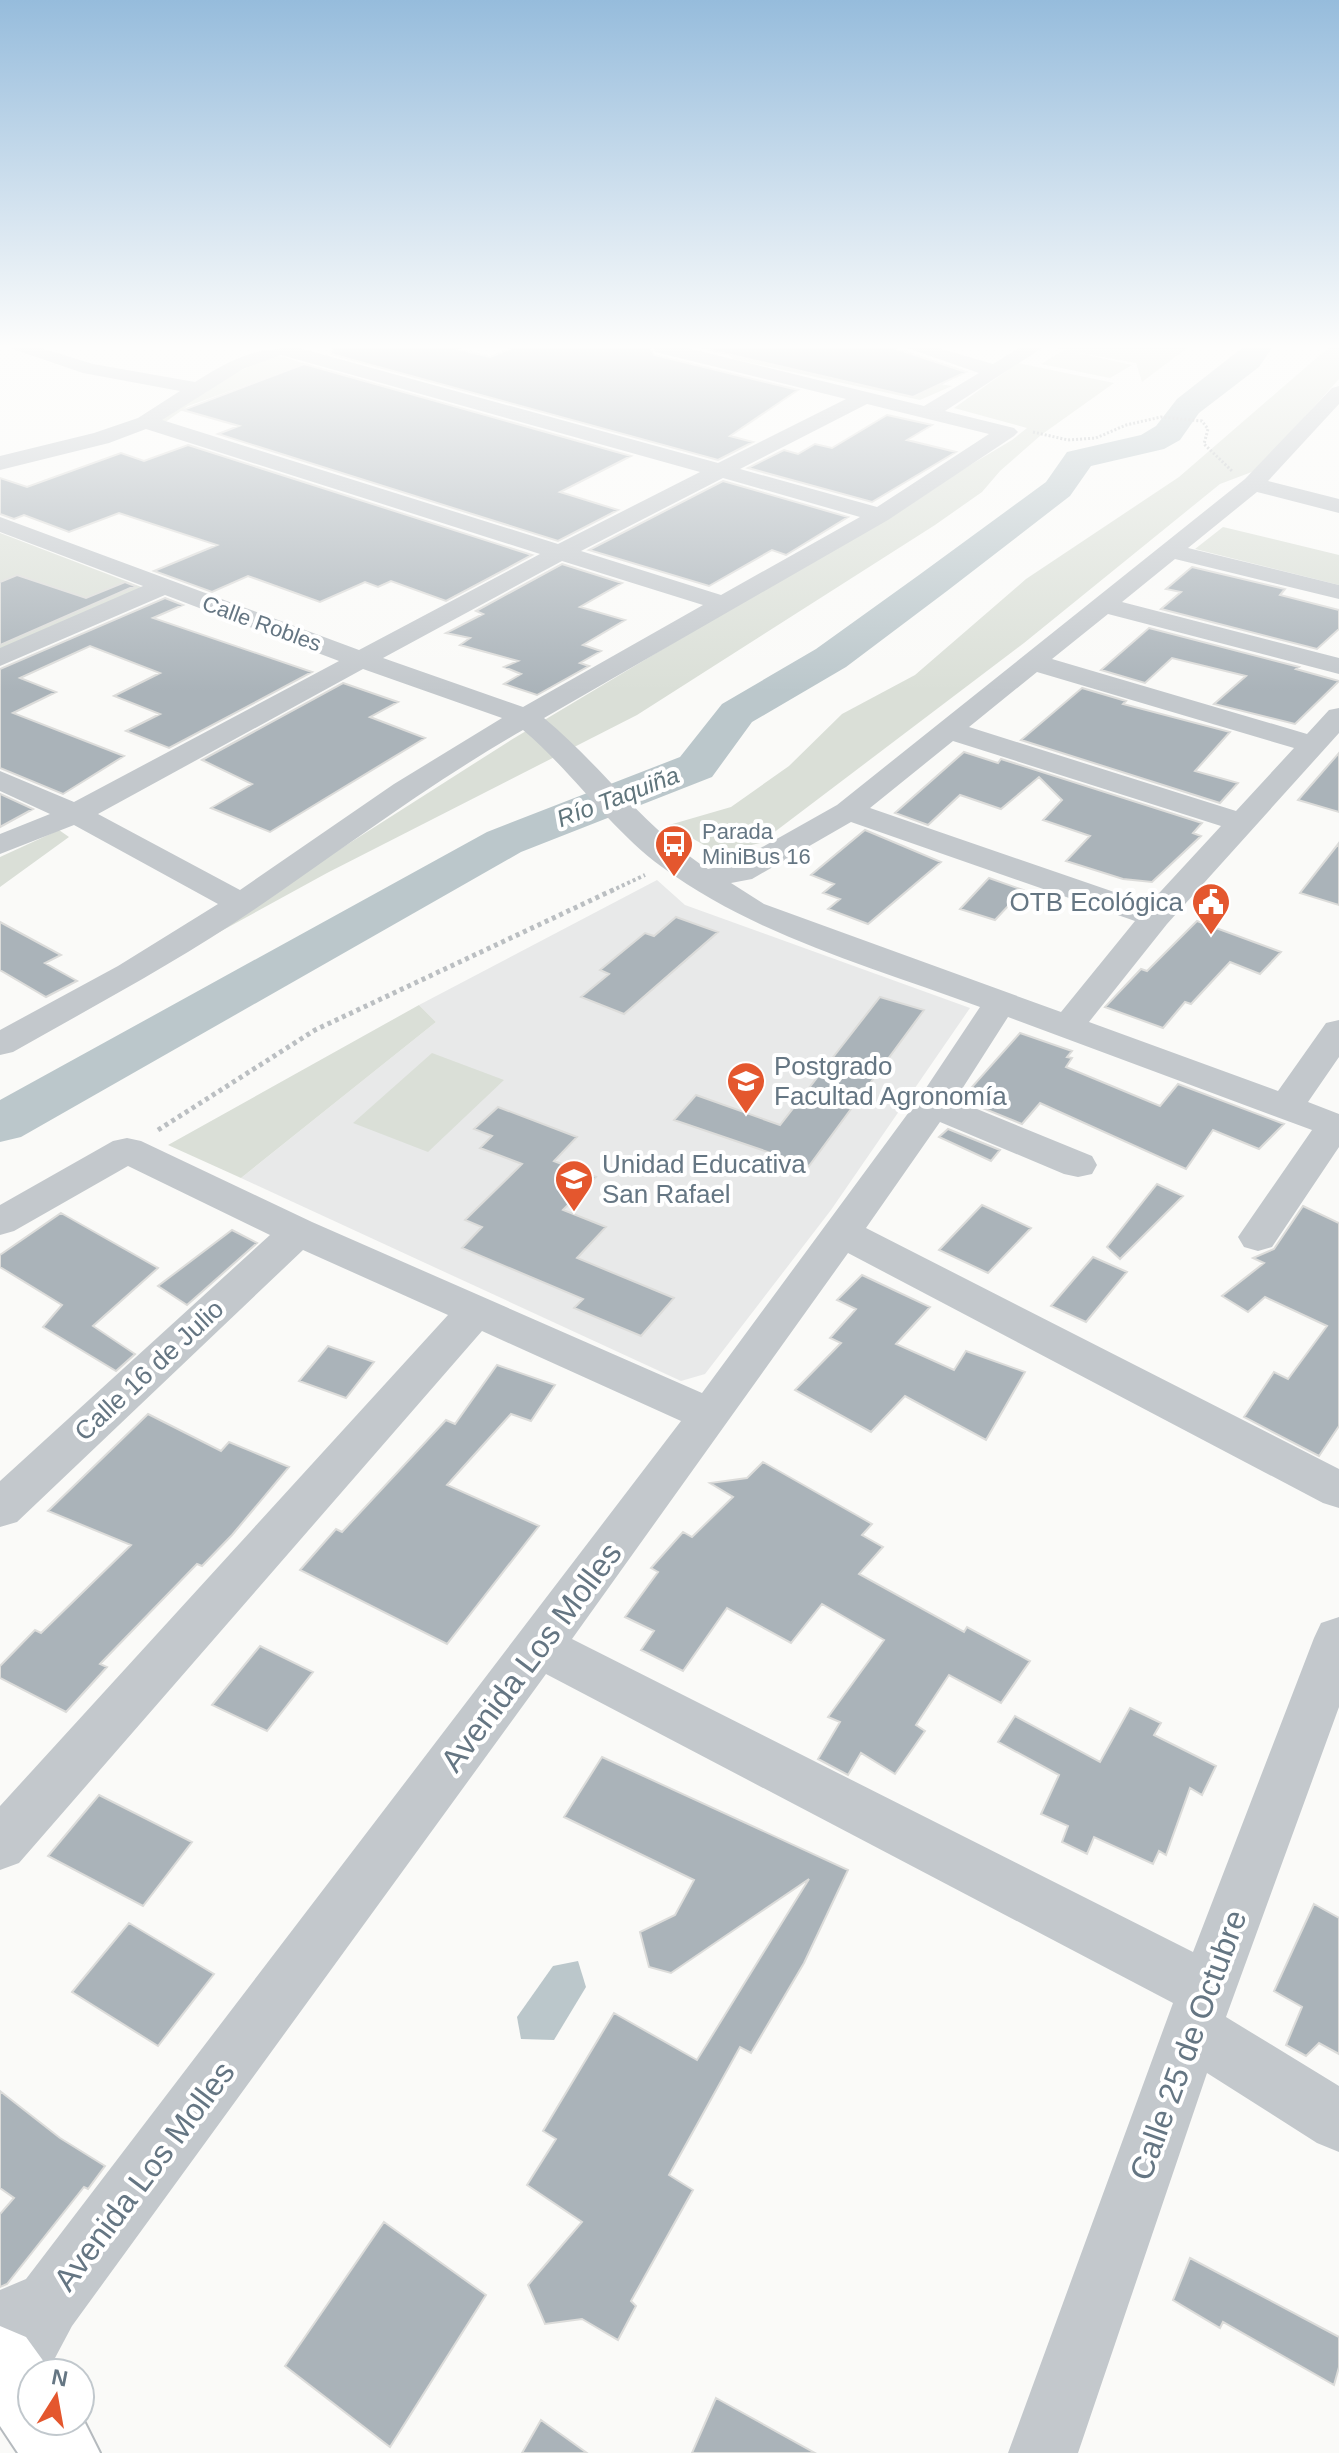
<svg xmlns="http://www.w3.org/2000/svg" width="1339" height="2453" viewBox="0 0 1339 2453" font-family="Arial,sans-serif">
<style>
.built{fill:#e8e9e9}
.green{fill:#dadfd7}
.water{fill:#bbc7cb}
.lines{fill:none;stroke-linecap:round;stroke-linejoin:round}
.river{fill:#bbc7cb;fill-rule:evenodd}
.building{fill:#aab3b9;stroke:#dcdcda;stroke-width:2}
.major-casing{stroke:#b5babe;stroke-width:4}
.path-far2{stroke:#bbbfc2;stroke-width:3;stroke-dasharray:2 2;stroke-linecap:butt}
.path-far1{stroke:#bbbfc2;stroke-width:4;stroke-dasharray:3 3;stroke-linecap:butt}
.path{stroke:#bbbfc2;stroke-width:5;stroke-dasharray:4 4;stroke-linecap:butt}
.minor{fill:#c3c8cc;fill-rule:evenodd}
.major{fill:#fff;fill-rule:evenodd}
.labels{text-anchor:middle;stroke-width:8;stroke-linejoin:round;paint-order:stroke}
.far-street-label{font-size:22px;fill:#657683;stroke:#fff}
.far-poi-label{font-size:22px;fill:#657683;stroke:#fff;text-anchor:start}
.far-water-label{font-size:24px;font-style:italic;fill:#60757c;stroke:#fff}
.poi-label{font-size:26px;fill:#657683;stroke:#fff;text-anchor:start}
.street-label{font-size:26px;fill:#657683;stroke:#fff}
.near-street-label{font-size:32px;fill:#657683;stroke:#fff}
</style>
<rect width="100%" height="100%" fill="#fafaf8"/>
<path class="built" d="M 657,880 L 685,905 L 970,1008 L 831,1210 L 705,1374 L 681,1381 L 241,1178 L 436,1022 L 419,1005 Z"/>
<path class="green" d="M 1057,348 L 1187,348 L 1142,382 L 1136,363 L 1069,351 L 1132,365 L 1110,378 L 1041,364 L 1064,350 Z
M 1328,348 L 1339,348 L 1339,379 L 1257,470 L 1220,484 L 1024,643 L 760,843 L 718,853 L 669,825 L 731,807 L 789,766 L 842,714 L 915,675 L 1026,579 L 1179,477 Z
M 731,350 L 952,386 L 920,400 L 733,359 L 728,353 Z
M 277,355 L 306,364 L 188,406 L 164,423 L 157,420 L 235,373 Z
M 1018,363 L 1114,383 L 1041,435 L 1000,471 L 982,492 L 935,525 L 637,715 L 327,873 L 152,969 L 511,740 L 1012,440 L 1027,428 L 954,408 Z
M 1223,527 L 1339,555 L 1339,585 L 1195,549 Z
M 0,533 L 144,588 L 0,651 Z
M 59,830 L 69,837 L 0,887 L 0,857 Z
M 419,1005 L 436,1022 L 241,1178 L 168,1145 Z
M 432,1053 L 504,1080 L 428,1152 L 353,1123 Z"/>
<path class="water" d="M 578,1961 L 586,1987 L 554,2040 L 521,2039 L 517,2017 L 553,1966 Z"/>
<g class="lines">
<path class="river" d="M 1242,348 L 1272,348 L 1259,367 L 1199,413 L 1180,440 L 1164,449 L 1091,466 L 1070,496 L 947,591 L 846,667 L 752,722 L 712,777 L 521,852 L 21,1137 L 0,1142 L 0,1100 L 487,832 L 680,757 L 722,704 L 816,649 L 919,575 L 1046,482 L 1067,452 L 1141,435 L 1156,426 L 1177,399 Z"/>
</g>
<path class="building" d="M 332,348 L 454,348 L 490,357 L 512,348 L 650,348 L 654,355 L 798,390 L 730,436 L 753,442 L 718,460 L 331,354 Z
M 701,348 L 894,348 L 966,372 L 913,397 Z
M 304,364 L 631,456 L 560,492 L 618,510 L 558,541 L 218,434 L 239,426 L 183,410 Z
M 887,415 L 932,425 L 907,440 L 956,452 L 872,502 L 748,468 L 784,450 L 798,454 L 815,444 L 832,448 Z
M 188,445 L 532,555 L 446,601 L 391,581 L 378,587 L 365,582 L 320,602 L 248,576 L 212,592 L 154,571 L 217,545 L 119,513 L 69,532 L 24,515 L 14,519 L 0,514 L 0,478 L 27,487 L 121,453 L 144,461 Z
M 723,481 L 848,517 L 786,555 L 772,550 L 709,586 L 589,550 Z
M 562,564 L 622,583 L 580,607 L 625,620 L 583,645 L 601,651 L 580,663 L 589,666 L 537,695 L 504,684 L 521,674 L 504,667 L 518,661 L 460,645 L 470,638 L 446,633 L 483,614 L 476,611 Z
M 1192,567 L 1285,589 L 1280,595 L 1339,610 L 1339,629 L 1317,649 L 1161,609 L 1181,592 L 1166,589 Z
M 17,575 L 86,598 L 125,582 L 135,586 L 0,645 L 0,582 Z
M 165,598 L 183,605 L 153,618 L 312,672 L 169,748 L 126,731 L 160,714 L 114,696 L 160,673 L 90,646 L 20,678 L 56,692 L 13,713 L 124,756 L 63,794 L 0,768 L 0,669 Z
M 1149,628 L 1299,667 L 1296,669 L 1339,681 L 1295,724 L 1214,704 L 1246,676 L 1172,658 L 1145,683 L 1101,670 Z
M 343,683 L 398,702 L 370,717 L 425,738 L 270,832 L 211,808 L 252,784 L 202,760 Z
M 1082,688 L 1126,701 L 1123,704 L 1230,732 L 1195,771 L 1238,783 L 1220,803 L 1021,740 Z
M 964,752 L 998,763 L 1001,759 L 1202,823 L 1193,833 L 1201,836 L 1152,882 L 1123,879 L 1066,861 L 1090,836 L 1043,820 L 1062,800 L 1039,777 L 1001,809 L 960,795 L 928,825 L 895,813 Z
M 1339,753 L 1339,812 L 1298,800 Z
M 0,794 L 33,809 L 0,827 Z
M 865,830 L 941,862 L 868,924 L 828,909 L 840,899 L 823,893 L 834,884 L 811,875 Z
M 1339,843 L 1339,905 L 1300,893 Z
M 989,878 L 1023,890 L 995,920 L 960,909 Z
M 676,917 L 718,932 L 624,1014 L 581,997 L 609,974 L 600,970 L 645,933 L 654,936 Z
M 1197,921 L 1281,952 L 1260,974 L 1230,962 L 1191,1004 L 1185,1002 L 1163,1028 L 1105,1007 L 1141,969 L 1147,971 Z
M 0,922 L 61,955 L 45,963 L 77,981 L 46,997 L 0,970 Z
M 880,997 L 924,1010 L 809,1166 L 674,1120 L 696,1095 L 780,1125 Z
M 1020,1033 L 1072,1051 L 1067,1057 L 1072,1058 L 1066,1067 L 1160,1106 L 1178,1084 L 1284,1124 L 1259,1149 L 1213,1130 L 1186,1169 L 1040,1103 L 1022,1124 L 975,1105 L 979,1101 L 964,1096 Z
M 498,1107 L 577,1137 L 554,1161 L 596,1177 L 563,1210 L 606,1227 L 577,1258 L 674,1298 L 641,1336 L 574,1308 L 583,1299 L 462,1248 L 482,1227 L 465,1220 L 522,1164 L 480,1148 L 492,1136 L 474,1129 Z
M 948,1129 L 1000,1150 L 991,1161 L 939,1137 Z
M 1157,1184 L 1183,1196 L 1120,1259 L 1107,1247 Z
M 982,1205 L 1031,1228 L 988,1273 L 939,1250 Z
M 1303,1206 L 1339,1223 L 1339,1426 L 1319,1456 L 1244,1417 L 1274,1372 L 1288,1379 L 1327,1326 L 1265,1297 L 1248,1312 L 1222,1296 L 1264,1263 L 1253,1258 L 1274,1249 Z
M 61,1213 L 158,1268 L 93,1326 L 135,1354 L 116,1371 L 43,1327 L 62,1305 L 0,1267 L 0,1255 Z
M 232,1230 L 257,1243 L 187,1305 L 158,1286 Z
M 1093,1257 L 1127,1272 L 1086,1322 L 1051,1306 Z
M 862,1275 L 930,1307 L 896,1344 L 954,1370 L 966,1351 L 1025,1372 L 986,1440 L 905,1396 L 871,1432 L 795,1390 L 841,1343 L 830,1338 L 856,1309 L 837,1300 Z
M 328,1346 L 374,1362 L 346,1398 L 299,1381 Z
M 497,1365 L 555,1385 L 531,1421 L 511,1414 L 447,1485 L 539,1526 L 447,1644 L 300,1570 L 336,1529 L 342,1532 L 446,1420 L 455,1424 Z
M 148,1414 L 221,1451 L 229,1442 L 289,1467 L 232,1535 L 202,1566 L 197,1564 L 100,1664 L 107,1667 L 66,1712 L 0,1678 L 0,1666 L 35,1630 L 41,1633 L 131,1545 L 48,1511 Z
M 763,1462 L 872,1524 L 862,1535 L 883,1547 L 859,1574 L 964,1632 L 967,1627 L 1030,1661 L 1001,1703 L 949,1675 L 916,1725 L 925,1731 L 895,1774 L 861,1753 L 848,1775 L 818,1759 L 840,1722 L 828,1717 L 884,1640 L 822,1604 L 791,1643 L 727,1608 L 683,1671 L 641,1650 L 654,1631 L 625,1617 L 658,1572 L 651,1568 L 683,1532 L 692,1537 L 733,1497 L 710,1483 L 747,1478 Z
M 260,1646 L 313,1672 L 267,1731 L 212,1705 Z
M 1130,1708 L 1161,1723 L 1154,1735 L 1216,1766 L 1202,1795 L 1190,1788 L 1166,1855 L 1159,1851 L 1153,1864 L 1094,1837 L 1087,1854 L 1062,1842 L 1068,1826 L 1041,1814 L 1059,1775 L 998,1742 L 1015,1716 L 1100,1762 Z
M 602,1757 L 848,1870 L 804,1963 L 751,2053 L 740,2047 L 669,2175 L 693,2190 L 631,2301 L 636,2306 L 618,2340 L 582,2319 L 545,2324 L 528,2285 L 582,2222 L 527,2185 L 556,2139 L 543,2131 L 614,2013 L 697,2060 L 809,1879 L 671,1973 L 649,1967 L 640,1932 L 675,1915 L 694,1880 L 564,1817 Z
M 99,1795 L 192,1842 L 143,1906 L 48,1856 Z
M 1314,1904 L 1339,1918 L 1339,2054 L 1319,2043 L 1306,2056 L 1286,2045 L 1302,2007 L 1274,1991 Z
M 129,1923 L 214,1974 L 158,2046 L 72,1992 Z
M 0,2091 L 60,2138 L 105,2166 L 88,2189 L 84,2187 L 7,2284 L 0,2287 L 0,2214 L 14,2198 L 0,2188 Z
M 384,2222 L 486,2295 L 390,2447 L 285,2366 Z
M 1190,2258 L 1339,2337 L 1339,2367 L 1334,2385 L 1223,2322 L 1220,2328 L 1173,2300 Z
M 716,2398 L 815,2453 L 692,2453 Z
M 541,2420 L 587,2453 L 522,2453 Z"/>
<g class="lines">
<defs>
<path id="major" d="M 0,2326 L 26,2337 L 52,2373 L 32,2373 L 32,2421 L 80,2421 L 80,2413 L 100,2453 L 18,2453 L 0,2426 Z"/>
</defs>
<use href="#major" class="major-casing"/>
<path class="path-far2" d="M 1033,432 L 1068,440 L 1096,438 L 1126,425 L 1161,417 L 1202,421 L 1208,429 L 1204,444 L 1232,471"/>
<path class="path-far1" d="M 611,891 L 645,875"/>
<path class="path" d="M 158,1130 L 315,1030 L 615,889"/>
<path class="minor" d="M 10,348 L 41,348 L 93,364 L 195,382 C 233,358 254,348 299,348 L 718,463 L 846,399 L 655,352 L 653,348 L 687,348 L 924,406 L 979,373 L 907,348 L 938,348 L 993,364 L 1019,348 L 1042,348 L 945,411 L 1014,428 L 1018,432 L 1014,436 L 888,520 L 544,718 C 602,766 644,828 708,869 L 732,864 L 837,805 L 1245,479 L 1332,388 L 1339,386 L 1339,404 L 1268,481 L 1339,499 L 1339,513 L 1257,492 L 1188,548 L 1339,585 L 1339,599 L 1175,559 L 1122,602 L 1339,658 L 1339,674 L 1108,614 L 1052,659 L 1307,734 L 1329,710 L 1339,708 L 1339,733 L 1167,924 L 1089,1022 L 1278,1091 L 1326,1023 L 1339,1020 L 1339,1057 L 1308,1102 L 1339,1114 L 1339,1147 L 1272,1247 L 1258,1251 L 1244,1247 L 1238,1237 L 1312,1130 L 1008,1017 L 955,1100 L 1092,1156 L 1097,1165 L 1092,1174 L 1078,1177 L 1064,1174 L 940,1122 L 866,1228 L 1339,1469 L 1339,1508 L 1323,1503 L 848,1253 L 572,1639 L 1193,1952 L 1314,1638 L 1321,1623 L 1339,1617 L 1339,1707 L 1226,2017 L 1339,2086 L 1339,2152 L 1317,2143 L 1207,2073 L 1078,2453 L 1008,2453 L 1173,2003 L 546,1674 L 72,2326 L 47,2373 L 32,2373 C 32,2407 32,2412 0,2425 L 0,2290 L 26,2279 L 681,1421 L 482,1331 L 19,1863 L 0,1870 L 0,1806 L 448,1315 L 303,1250 L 17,1522 L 0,1527 L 0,1481 L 270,1235 L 128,1166 L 14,1231 L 0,1235 L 0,1205 L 113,1141 L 127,1138 L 141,1141 L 312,1222 L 702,1393 L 920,1097 L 980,1007 C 872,967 756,936 662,867 C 610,829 573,772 523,730 C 429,784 344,848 255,909 C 177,962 94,1006 13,1052 L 0,1055 L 0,1030 L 118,966 L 218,904 L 74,825 L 0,854 L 0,834 L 50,814 L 0,791 L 0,771 L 74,802 L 339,661 L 165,595 L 0,666 L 0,648 L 143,586 L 0,532 L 0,517 L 359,650 L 540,554 L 146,429 L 109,443 L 0,470 L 0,456 L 94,433 L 138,418 L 180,391 L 83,373 ZM 281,355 L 700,472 L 558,544 L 162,420 L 243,369 ZM 867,404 L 989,434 L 877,507 L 740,469 ZM 723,478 L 860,517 L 721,595 L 581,551 ZM 562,561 L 703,605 L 523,707 L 383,658 ZM 363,669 L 502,718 L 394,784 L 240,890 L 98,814 ZM 1037,672 L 1294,748 L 1236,811 L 969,727 ZM 953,741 L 1221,826 L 1149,904 L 870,808 ZM 851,822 L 1135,921 L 1061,1012 L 764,904 L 731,883 L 752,879 Z"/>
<use href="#major" class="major"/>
</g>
<linearGradient id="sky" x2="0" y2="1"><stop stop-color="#96bcdc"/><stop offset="0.5" stop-color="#fdfdfc"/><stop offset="1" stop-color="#fdfdfc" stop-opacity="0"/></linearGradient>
<rect width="1339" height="692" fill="url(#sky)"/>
<defs>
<symbol id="bus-pin" viewBox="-11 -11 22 30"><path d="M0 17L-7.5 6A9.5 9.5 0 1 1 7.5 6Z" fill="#e4572e" stroke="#fff"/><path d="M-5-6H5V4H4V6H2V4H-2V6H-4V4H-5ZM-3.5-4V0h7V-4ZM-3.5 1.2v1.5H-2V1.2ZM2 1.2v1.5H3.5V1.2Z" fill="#fff"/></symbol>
<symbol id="civic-pin" viewBox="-11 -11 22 30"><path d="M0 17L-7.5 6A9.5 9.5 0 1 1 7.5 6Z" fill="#e4572e" stroke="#fff"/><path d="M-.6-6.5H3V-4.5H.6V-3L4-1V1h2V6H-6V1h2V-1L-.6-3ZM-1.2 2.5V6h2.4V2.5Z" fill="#fff"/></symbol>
<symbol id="university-pin" viewBox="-11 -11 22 30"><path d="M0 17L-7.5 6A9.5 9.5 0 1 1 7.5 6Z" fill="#e4572e" stroke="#fff"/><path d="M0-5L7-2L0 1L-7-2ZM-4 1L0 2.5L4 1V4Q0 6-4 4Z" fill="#fff"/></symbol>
<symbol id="school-pin" viewBox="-11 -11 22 30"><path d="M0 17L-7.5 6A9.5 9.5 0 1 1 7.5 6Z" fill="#e4572e" stroke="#fff"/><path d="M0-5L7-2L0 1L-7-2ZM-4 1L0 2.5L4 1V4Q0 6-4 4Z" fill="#fff"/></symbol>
</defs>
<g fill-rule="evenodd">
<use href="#bus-pin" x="652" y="822" width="44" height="60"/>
<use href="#civic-pin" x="1189" y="880" width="44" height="60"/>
<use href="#university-pin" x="724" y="1059" width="44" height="60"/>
<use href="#school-pin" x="552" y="1157" width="44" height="60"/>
</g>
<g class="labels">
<g class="far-street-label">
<text transform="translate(262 623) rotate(20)" y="8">Calle Robles</text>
</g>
<g class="far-poi-label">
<text x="702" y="839">Parada<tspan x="702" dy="25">MiniBus 16</tspan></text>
</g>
<g class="far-water-label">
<text transform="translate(618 797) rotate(-21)" y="8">Río Taquiña</text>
</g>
<g class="poi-label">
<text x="1183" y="911" text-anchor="end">OTB Ecológica</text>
<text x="774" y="1075">Postgrado<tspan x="774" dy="30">Facultad Agronomía</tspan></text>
<text x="602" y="1173">Unidad Educativa<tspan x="602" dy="30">San Rafael</tspan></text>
</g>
<g class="street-label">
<text transform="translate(149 1370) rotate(-43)" y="9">Calle 16 de Julio</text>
</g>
<g class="near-street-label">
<text transform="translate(531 1657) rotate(-53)" y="11">Avenida Los Molles</text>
<text transform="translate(1188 2045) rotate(-70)" y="11">Calle 25 de Octubre</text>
<text transform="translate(144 2176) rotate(-53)" y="11">Avenida Los Molles</text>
</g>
</g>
<g transform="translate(56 2397) rotate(11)"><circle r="38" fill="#ffffff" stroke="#c1c8cd" stroke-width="2"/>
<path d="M0-6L14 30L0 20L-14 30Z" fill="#e4572e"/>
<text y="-12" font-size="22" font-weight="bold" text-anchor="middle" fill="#657683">N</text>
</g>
</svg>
